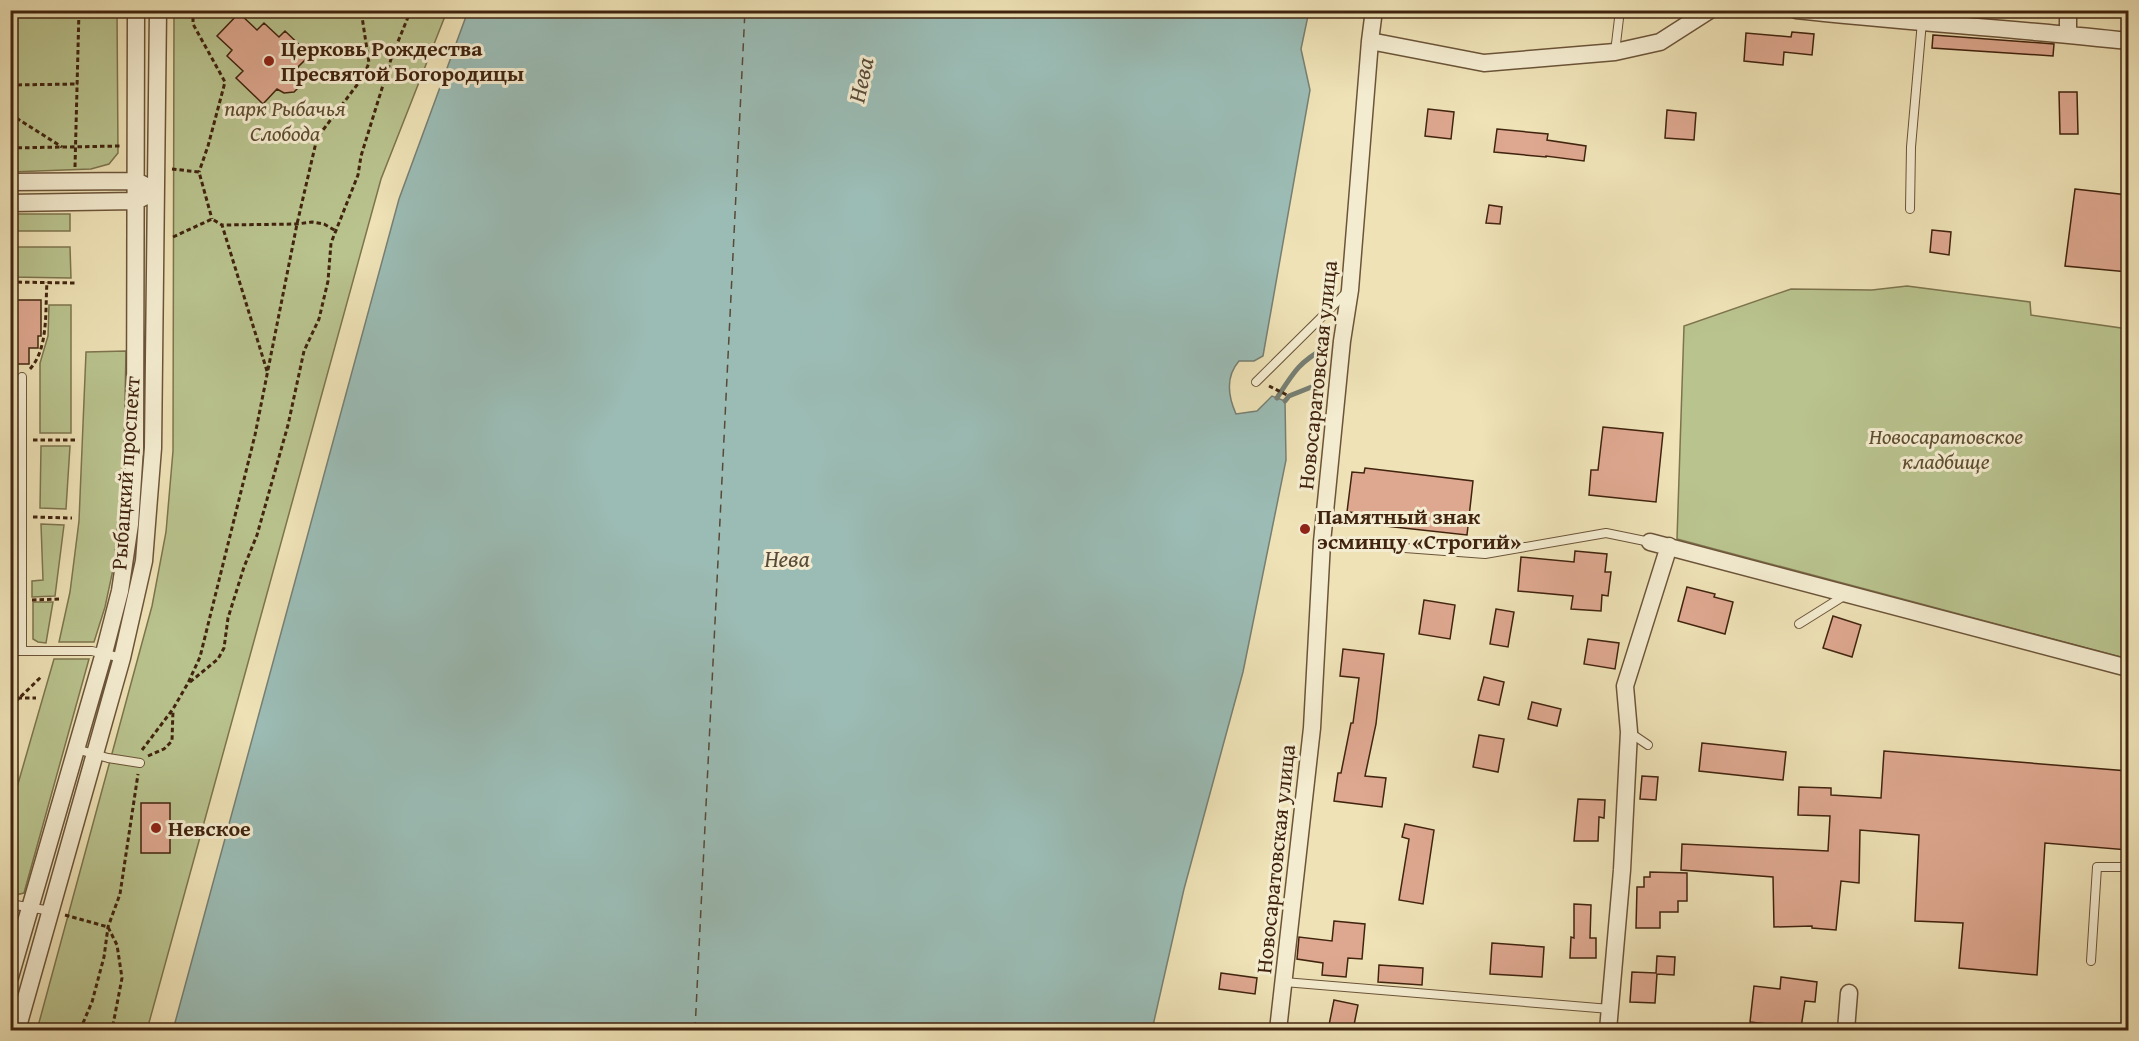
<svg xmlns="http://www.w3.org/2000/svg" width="2139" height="1041" viewBox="0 0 2139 1041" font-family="'Gentium Book Plus',serif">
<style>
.green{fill:#b9c38e;stroke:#7d744e;stroke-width:1.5}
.water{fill:#9bbcb5;stroke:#777f73;stroke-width:1.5}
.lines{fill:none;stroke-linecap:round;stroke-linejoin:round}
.stream{stroke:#777f73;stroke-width:5}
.ferry{stroke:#584a38;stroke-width:1.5;stroke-dasharray:8 6;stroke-linecap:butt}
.building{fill:#dea890;stroke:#41240f;stroke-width:1.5}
.lane-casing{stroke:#6c5439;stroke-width:10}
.street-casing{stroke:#6c5439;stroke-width:19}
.path{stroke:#41240f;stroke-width:3;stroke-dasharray:4.5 3;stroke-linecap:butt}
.lane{stroke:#f4ecd0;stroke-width:8}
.street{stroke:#f4ecd0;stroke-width:16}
.poi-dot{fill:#8f2418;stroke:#f4ecd0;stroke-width:2}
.labels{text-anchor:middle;stroke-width:6;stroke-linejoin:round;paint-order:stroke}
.poi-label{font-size:22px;font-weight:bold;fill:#41240f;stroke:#f4ecd0;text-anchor:start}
.park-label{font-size:22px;font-style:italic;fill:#5f4c2f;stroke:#f4ecd0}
.street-label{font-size:22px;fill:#41240f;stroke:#f4ecd0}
.water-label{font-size:24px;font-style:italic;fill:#584a38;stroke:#f4ecd0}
</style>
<rect width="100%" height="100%" fill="#eee2b6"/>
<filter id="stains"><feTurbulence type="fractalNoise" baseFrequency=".00333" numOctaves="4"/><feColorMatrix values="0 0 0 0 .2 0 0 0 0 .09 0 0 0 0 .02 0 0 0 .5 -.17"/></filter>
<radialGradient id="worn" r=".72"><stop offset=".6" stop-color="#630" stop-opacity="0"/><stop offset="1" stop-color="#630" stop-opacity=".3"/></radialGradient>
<path class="green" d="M 10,11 L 117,11 L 118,153 L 109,164 L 91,169 L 11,172 Z
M 174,11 L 447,11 L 381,179 L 147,1030 L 37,1030 L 152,606 L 166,532 L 173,451 Z
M 11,214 L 70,214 L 70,231 L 11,231 Z
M 11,247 L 70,247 L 71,278 L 11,277 Z
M 1907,286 L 2030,302 L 2031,315 L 2128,329 L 2128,659 L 1677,539 L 1684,326 L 1791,289 L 1872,290 Z
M 49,305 L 71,305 L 71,433 L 40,433 L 40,363 L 48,336 Z
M 126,351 L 124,447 L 114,565 L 105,607 L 94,642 L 59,642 L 70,592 L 79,521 L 86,352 Z
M 41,446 L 70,446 L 66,509 L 40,508 Z
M 41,524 L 64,525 L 55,596 L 32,597 L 32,581 L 43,580 Z
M 33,602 L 53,602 L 46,643 L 38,642 L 33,639 Z
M 54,659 L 89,659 L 24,893 L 11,896 L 11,808 Z"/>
<path class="water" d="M 468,11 L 1309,11 L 1301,49 L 1310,90 L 1263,356 L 1254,361 L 1239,361 C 1225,377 1228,396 1236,414 L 1257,411 L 1272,396 L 1285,401 L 1286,460 L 1243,672 L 1184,889 L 1152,1030 L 173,1030 L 399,199 Z"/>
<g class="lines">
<path class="stream" d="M 1277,398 C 1293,373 1299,362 1325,348
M 1285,401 L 1289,396 L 1314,386"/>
<path class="ferry" d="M 695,1030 L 745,10"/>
</g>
<path class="building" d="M 239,13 L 257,30 L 264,23 L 279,37 L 285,31 L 310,55 L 298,67 L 302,75 L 301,85 L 294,92 L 284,93 L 277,89 L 263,104 L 236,78 L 243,71 L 227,56 L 232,50 L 217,36 Z
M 1792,32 L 1814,34 L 1812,55 L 1784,52 L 1783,65 L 1744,61 L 1746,33 L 1791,37 Z
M 1933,35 L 2054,44 L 2053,56 L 1932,48 Z
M 2059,92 L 2077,92 L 2078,134 L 2060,134 Z
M 1428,109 L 1454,112 L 1451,139 L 1425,136 Z
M 1667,110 L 1696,113 L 1694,140 L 1665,138 Z
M 1497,129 L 1548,134 L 1547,140 L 1586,146 L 1584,161 L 1546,156 L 1546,157 L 1494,152 Z
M 2075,189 L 2128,195 L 2128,272 L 2065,266 Z
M 1489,205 L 1502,207 L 1500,224 L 1486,223 Z
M 1932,230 L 1951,232 L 1949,255 L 1930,252 Z
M 10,300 L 41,300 L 41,336 L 38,336 L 38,348 L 29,348 L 29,364 L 10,364 Z
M 1603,427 L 1663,433 L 1656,502 L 1589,495 L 1591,470 L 1598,470 Z
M 1365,468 L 1473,481 L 1467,535 L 1358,523 L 1359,513 L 1347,512 L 1352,472 L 1364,473 Z
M 1575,551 L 1607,554 L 1605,572 L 1611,572 L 1608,596 L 1602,595 L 1601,611 L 1571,609 L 1573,596 L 1518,591 L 1521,557 L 1574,562 Z
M 1687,587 L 1715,594 L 1714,597 L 1733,602 L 1725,634 L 1678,621 Z
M 1424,600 L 1455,605 L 1450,639 L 1419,634 Z
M 1496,609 L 1514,612 L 1508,647 L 1490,644 Z
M 1833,616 L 1861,625 L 1852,657 L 1823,648 Z
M 1588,639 L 1619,643 L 1615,669 L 1584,664 Z
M 1343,649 L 1384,654 L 1376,724 L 1365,776 L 1386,778 L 1382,807 L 1334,801 L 1338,773 L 1341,773 L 1351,723 L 1353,723 L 1359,678 L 1340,676 Z
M 1484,677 L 1504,682 L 1499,705 L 1478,700 Z
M 1532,702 L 1561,709 L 1557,726 L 1528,719 Z
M 1479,735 L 1504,739 L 1498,772 L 1473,767 Z
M 1702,743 L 1786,752 L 1783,780 L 1699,771 Z
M 1884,751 L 2128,771 L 2128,850 L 2045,843 L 2037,975 L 1959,968 L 1963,923 L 1915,921 L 1919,835 L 1860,830 L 1859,883 L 1841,881 L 1836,930 L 1812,928 L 1812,926 L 1774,927 L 1773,877 L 1681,870 L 1682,844 L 1828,851 L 1830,816 L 1798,815 L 1799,787 L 1831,788 L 1831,795 L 1881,798 Z
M 1642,776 L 1658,777 L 1656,800 L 1640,799 Z
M 1578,799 L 1605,800 L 1604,818 L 1599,817 L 1598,841 L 1574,841 Z
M 141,803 L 170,803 L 170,853 L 141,853 Z
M 1405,824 L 1434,830 L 1423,904 L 1399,900 L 1409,839 L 1402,837 Z
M 1650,872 L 1687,873 L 1687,901 L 1678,901 L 1678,912 L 1660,912 L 1660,928 L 1636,928 L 1637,887 L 1644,887 L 1644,877 L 1650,877 Z
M 1574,904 L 1591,905 L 1590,938 L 1596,938 L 1596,958 L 1570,958 L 1571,937 L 1574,938 Z
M 1334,921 L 1365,924 L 1362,959 L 1348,958 L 1346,977 L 1322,975 L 1323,963 L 1297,959 L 1299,937 L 1332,941 Z
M 1492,943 L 1544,947 L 1542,977 L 1490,974 Z
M 1657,956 L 1675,957 L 1674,975 L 1657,974 L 1655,1003 L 1630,1002 L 1632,972 L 1656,973 Z
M 1379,965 L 1423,968 L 1422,985 L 1378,982 Z
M 1221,973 L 1257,978 L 1255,994 L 1219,989 Z
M 1781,977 L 1817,982 L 1815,1002 L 1805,1001 L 1801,1028 L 1750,1022 L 1754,986 L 1780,989 Z
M 1334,1000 L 1358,1005 L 1353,1030 L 1329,1025 Z"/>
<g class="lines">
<defs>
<path id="lane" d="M 1615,52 L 1620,10
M 1910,209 L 1911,147 L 1923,10
M 1256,382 L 1347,292
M 1338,543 L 1485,554 L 1606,533 L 1650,542
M 1799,624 L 1847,594
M 10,651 L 92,651 L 122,658
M 22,651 L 22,377
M 1629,732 L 1648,745
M 76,749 L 108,758 L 140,763
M 10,904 L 51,911
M 2091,961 L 2097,867 L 2128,867
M 1284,982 L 1610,1009"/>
<path id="street" d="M 1796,10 C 1907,22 2018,29 2128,41
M 2068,10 L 2068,34
M 1370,41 L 1484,63 L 1615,52 L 1660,42 L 1710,10
M 10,182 L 136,181 L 146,186
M 10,203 L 136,201 L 146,196
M 1650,542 L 2128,668
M 10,977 L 104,653 L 120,591 L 130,524 L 135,447 L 136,10
M 17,1030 L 122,658 L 144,561 L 153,448 L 158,10
M 1278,1030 L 1312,728 L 1322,542 L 1342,341 L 1350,290 L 1370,41 L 1374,10
M 1608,1030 L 1622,870 L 1629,732 L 1625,686 L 1669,546
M 1846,1030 L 1849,993"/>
</defs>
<use href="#lane" class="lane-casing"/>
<use href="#street" class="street-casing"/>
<path class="path" d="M 193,10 L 193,24 L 225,82 L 208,146 L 199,172
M 10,15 L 79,14
M 10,85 L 78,84
M 10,114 L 62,147
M 10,148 L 120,146
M 75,167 L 79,10
M 172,169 L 199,172 L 212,219
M 173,237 L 212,219 L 222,225
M 10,282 L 77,283
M 30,369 C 49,348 45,309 47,282
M 267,371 L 222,225 L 297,224 L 312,222 L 324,224 L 336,231
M 1269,386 L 1289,396
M 33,440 L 77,440
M 33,517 L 72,518
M 32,600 L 61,599
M 190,682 L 218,659 L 224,648 L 228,618 L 244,567 L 257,535 L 288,425 L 304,351 L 319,319 L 328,281 L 331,243 L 358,175 L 361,156 L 392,56 L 411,10
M 10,698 L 36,698
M 10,707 L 42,676
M 142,750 L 173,709 L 188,683 L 200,657 L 255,435 L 297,224 L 317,138 L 363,77 L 369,63 L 361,10
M 148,756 L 164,749 L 172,741 L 173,710
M 65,915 L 108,927 L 117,945 L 122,978 L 112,1030
M 80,1030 L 92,1002 L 104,957 L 108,927 L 120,894 L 138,774"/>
<use href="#lane" class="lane"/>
<use href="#street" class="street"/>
</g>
<g class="poi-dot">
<circle cx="269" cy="61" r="6"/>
<circle cx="1305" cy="529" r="6"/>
<circle cx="156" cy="828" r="6"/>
</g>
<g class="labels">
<g class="poi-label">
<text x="281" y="56">Церковь Рождества<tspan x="281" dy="25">Пресвятой Богородицы</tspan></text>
<text x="1317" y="524">Памятный знак<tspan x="1317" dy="25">эсминцу «Строгий»</tspan></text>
<text x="168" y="836">Невское</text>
</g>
<g class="park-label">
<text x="285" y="116">парк Рыбачья<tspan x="285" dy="25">Слобода</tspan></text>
<text x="1946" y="444">Новосаратовское<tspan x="1946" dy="25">кладбище</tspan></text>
</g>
<g class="street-label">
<text transform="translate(1317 375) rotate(-84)" y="8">Новосаратовская улица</text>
<text transform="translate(125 473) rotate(-86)" y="8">Рыбацкий проспект</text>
<text transform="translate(1275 859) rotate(-84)" y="8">Новосаратовская улица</text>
</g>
<g class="water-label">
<text transform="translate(861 80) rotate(-78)" y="8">Нева</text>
<text x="787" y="567">Нева</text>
</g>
</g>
<rect width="2139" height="1041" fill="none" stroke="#eee2b6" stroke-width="36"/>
<rect x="12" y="12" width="2115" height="1017" fill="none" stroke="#41240f" stroke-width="3"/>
<rect x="18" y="18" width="2103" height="1005" fill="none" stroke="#41240f" stroke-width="1.5"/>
<rect width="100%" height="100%" filter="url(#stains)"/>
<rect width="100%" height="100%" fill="url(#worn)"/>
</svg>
